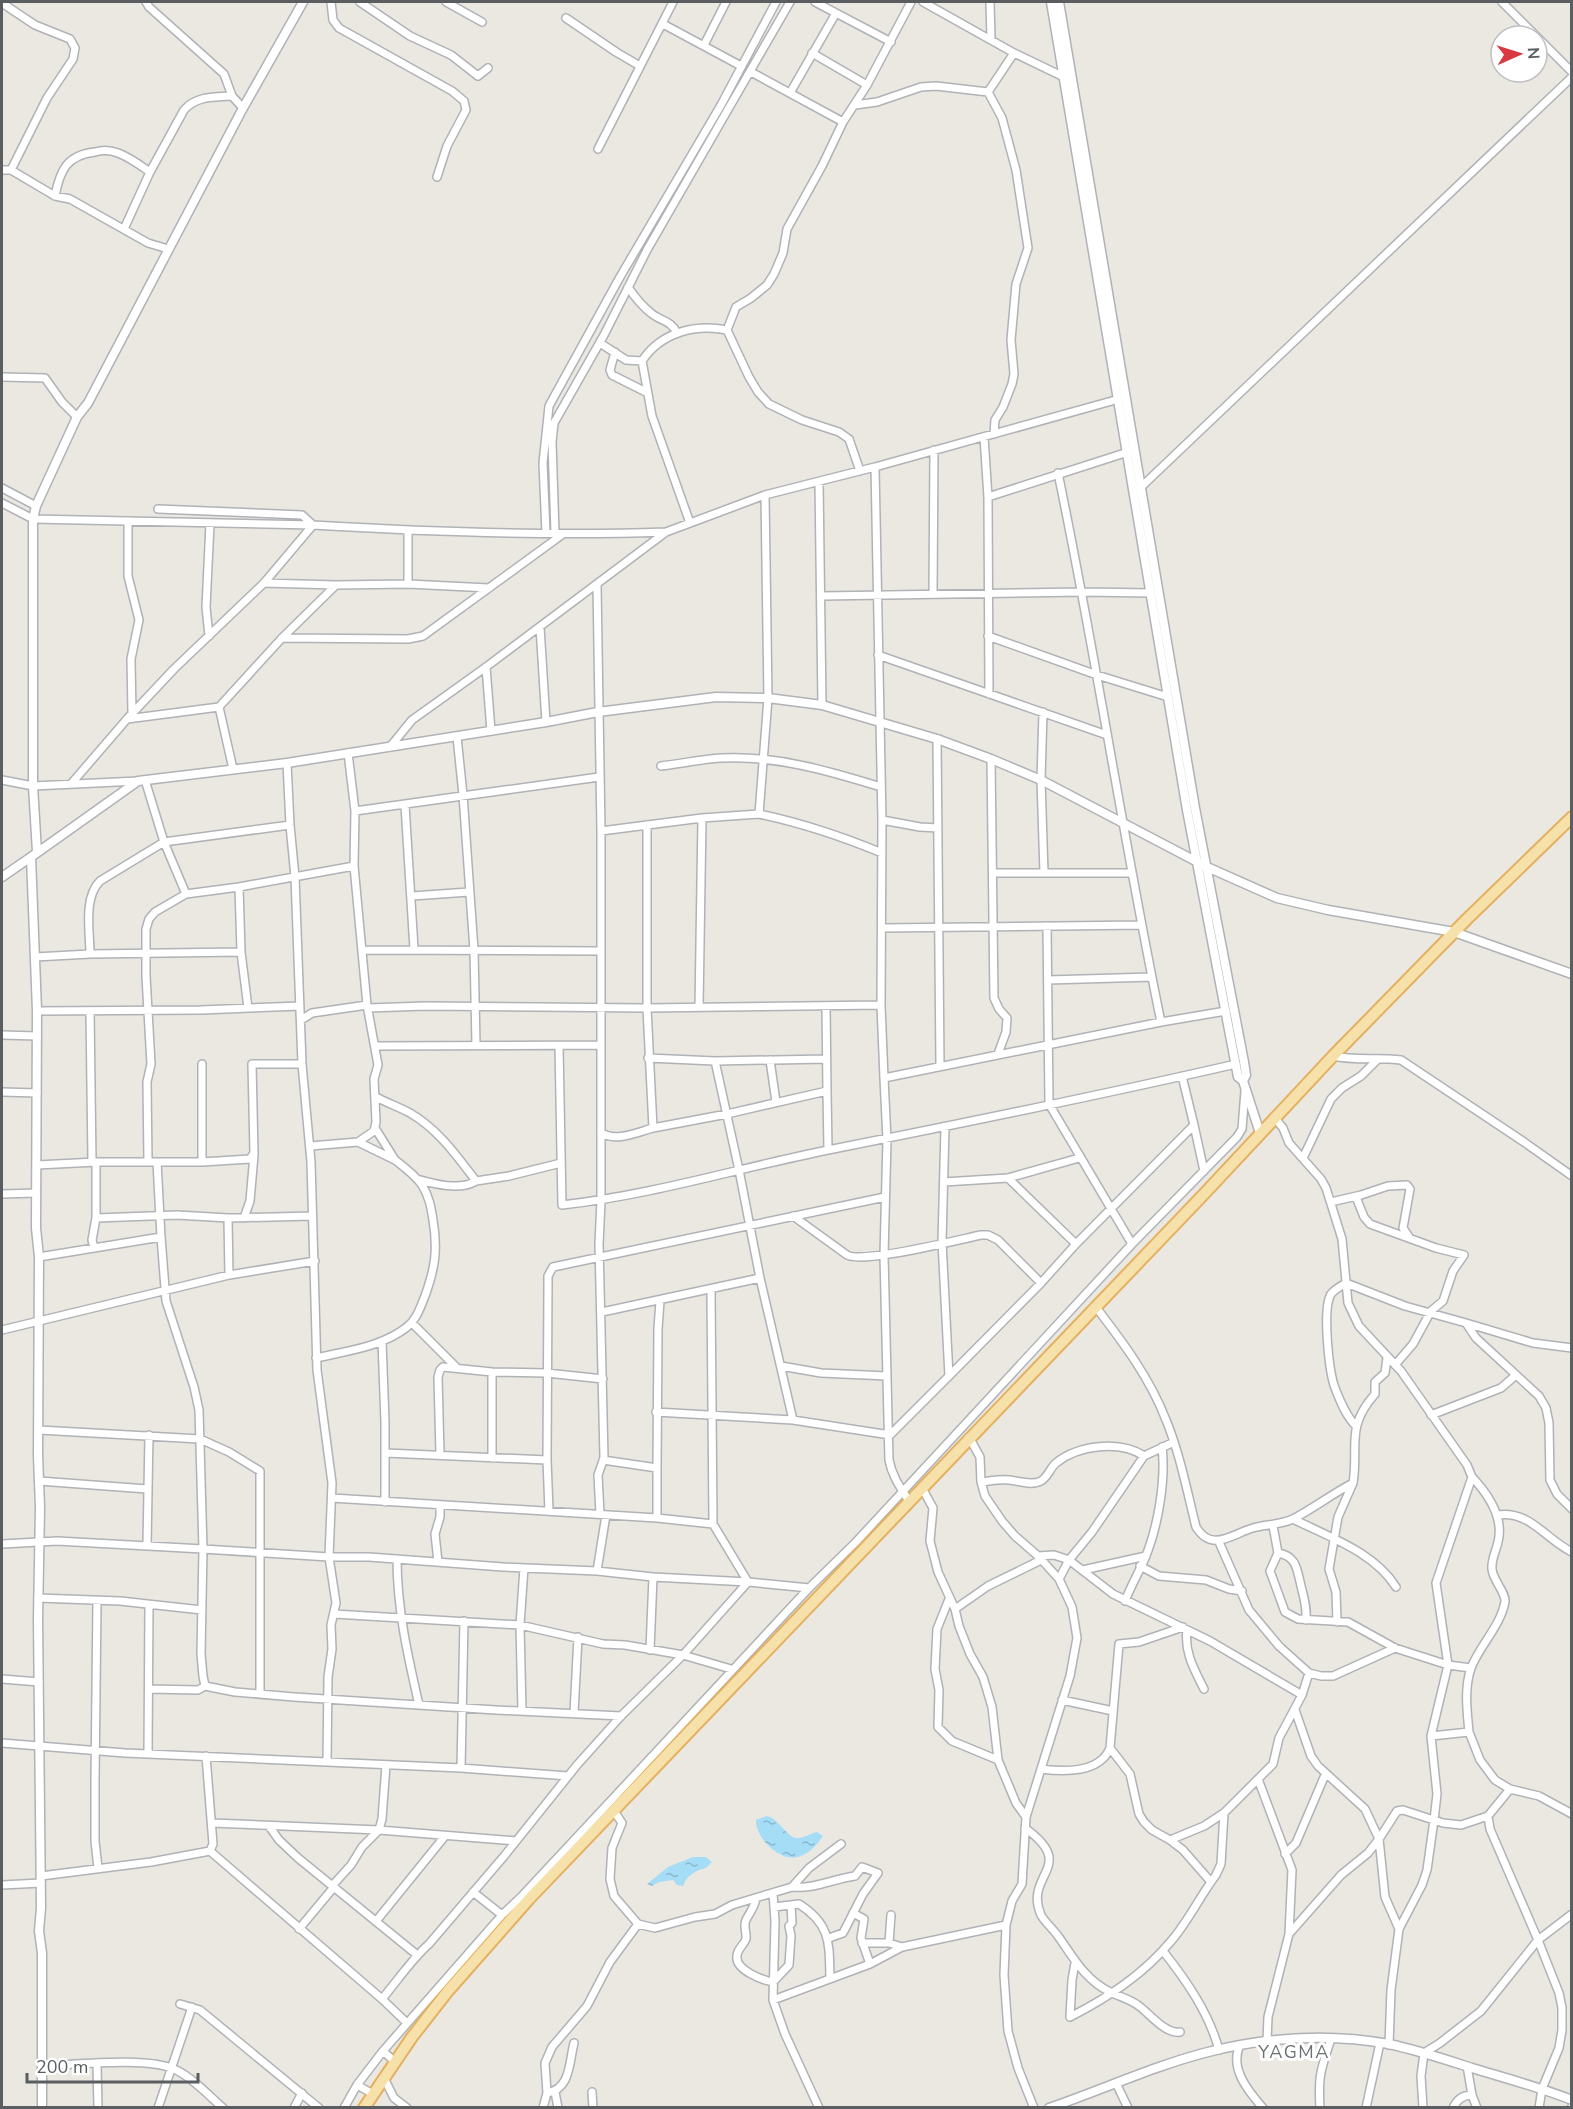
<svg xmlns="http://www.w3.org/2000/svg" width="1573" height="2109" viewBox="0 0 1573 2109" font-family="'Nunito Sans',sans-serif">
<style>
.water{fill:url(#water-ripples)}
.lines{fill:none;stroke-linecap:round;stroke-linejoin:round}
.minor-casing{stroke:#afb2b6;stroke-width:10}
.tertiary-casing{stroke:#afb2b6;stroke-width:11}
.primary-casing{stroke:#e4b061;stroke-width:14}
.minor{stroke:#fff;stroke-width:7}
.tertiary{stroke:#fff;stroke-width:8}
.primary{stroke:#f7e1aa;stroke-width:10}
.labels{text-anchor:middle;stroke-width:6;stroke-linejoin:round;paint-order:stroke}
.quarter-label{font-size:18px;letter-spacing:1.5px;fill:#6b7073;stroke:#fff}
</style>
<defs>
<pattern id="water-ripples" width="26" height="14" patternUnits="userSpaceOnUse" patternTransform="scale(1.5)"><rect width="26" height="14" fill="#a5ddf7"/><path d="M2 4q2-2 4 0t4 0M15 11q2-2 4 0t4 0" fill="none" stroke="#89b6cb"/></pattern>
</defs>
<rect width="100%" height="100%" fill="#ebe8e1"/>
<path class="water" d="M 767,1816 C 780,1819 787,1839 798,1838 C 804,1838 812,1833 817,1832 L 823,1836 C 817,1845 809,1854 798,1857 C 779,1862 755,1837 756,1820 Z
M 693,1857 L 706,1857 L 712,1862 L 706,1868 C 696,1870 686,1876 683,1886 L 677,1885 L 673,1880 L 659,1882 L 652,1886 L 647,1884 L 668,1867 Z"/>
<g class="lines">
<defs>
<path id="minor" d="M 146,2 L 149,7 L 224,74 L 232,96 L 243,108
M 331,2 L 333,20 L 339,28 L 452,91 L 464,101 L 466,110 L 447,146 L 437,177
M 360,2 L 410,36 L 451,55 L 478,76 L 488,68
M 446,2 L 482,22
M 815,2 L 891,42
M 923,2 L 1014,53 L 1066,78
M 990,2 L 991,40
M 1502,2 L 1536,36
M 2,3 L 35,25 L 70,39 L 75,48 L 73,59 L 47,98 L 11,170 L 55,196 L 70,199 L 148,243 L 168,249
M 566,18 L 616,52 L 640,66
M 663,24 L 741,66
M 1537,37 L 1572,72
M 704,45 L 726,2
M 812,53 L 867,85
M 751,72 L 843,122
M 988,92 L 1002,118 L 1016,170 L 1028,248 L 1016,284 L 1011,340 L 1014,374 L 1012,384 L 1003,407 L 995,420 L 994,434
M 790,93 L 836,13
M 855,105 L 877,102 L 921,87 L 936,86 L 988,92 L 1014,53
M 598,149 L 673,2
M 2,170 L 11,170
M 150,172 L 184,110 C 196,96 214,97 232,96
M 55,196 C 60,170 67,155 95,152 C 102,150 110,150 118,153 C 129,157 140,165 150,172 L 124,229
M 628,287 C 634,296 642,306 651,313 C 660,321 671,320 677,333
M 727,330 L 749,377 L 758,392 L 769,404 L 802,420 L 839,432 L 849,439 L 860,471
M 600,343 L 626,360 L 642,361
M 615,352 L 610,370 L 612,375 L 646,392
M 2,377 L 45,378 L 62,402 L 77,417
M 984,437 L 988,497 L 989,694
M 875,467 L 882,820 L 881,1005 L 884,1078 L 1161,1022 C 1123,839 1096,655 1058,473
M 819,482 L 822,705
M 2,488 L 36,506
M 1139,489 L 1572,77
M 765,495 L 768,698 L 759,814 C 802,823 841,836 882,853
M 988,497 L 1128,452
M 2,503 L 33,519 L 313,525
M 158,509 L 302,515 L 313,525
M 128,521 L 128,576 L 139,620 L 131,659 L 132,714
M 690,523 L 652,416 L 642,361 C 661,332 695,324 727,330 L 736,307 L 751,298 L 767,285 L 774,274 L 783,253 L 787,229 L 822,166 L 843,122 L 867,85 L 911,2
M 546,533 L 543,463 L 549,406 L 620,277 L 721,105 L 776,2
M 555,533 L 552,442 L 554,423 L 604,335 L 647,250 L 790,2
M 408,584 L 408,531
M 336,585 L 408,584 L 489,588
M 597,585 L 601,831 L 601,1201 L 599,1244 L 604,1458 L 598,1475 L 600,1514
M 933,594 L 934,450
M 822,596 L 1083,592 L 1151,593
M 540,627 L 546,722
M 209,636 L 206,607 L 210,524
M 988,636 L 1097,675 L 1168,697
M 282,638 L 408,639 L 423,636 L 563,534
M 878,655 L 1107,735
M 486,667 L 491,731
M 219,707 L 282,638 L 336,585 L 264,583
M 1043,712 L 1041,780 L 1044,873
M 127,719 L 219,707 L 233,769
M 457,737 L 463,795 L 474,950 L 476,1045
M 937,739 L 940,1066
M 390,747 L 412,720 L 486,667 L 666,532 L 765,495 L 875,467 L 1119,399
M 991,759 L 994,998 L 999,1009 L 1007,1018 L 1006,1032 L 998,1054
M 287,763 L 290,825 L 295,877 L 302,1064 L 311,1162 L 317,1370 L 332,1483 L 329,1557 L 336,1603 L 331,1625 L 332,1649 L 328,1677 L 327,1762
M 661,766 C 681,764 701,759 721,758 C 775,755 829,771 881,787
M 2,780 L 33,786 L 138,781
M 71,784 L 127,719 L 174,669 L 264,583 L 313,525 C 430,532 548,536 666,532
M 405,805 L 414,949
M 355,811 L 599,777
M 882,820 L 920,827 L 938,828
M 601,831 L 702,818 L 759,814
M 993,873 L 1132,873
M 239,887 L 241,952
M 186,894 L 239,887 L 354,866
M 412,896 L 469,892
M 1047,926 L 1049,1104 L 1132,1244
M 882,928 L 1142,925
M 362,950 L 599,951
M 90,954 C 90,932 83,898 100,881 L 164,842 L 145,780
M 35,957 L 90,954 L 241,952 L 248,1008
M 1048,980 L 1152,977
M 699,1007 L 702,818
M 368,1008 L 425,1006 L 647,1008 L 881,1005
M 37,1011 L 201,1010 L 300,1006
M 90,1011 L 92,1162
M 301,1020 L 312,1013 L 367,1005
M 1161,1022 L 1226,1011
M 2,1035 L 37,1036
M 375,1046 L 601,1045
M 559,1046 L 562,1205 C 652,1195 739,1168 828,1150 C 964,1123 1101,1095 1236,1064
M 1333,1056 C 1356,1061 1378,1057 1401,1060 L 1524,1142 L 1572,1176
M 770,1060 L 776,1102
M 715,1061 L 826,1059
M 884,1078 L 887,1140 L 884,1255 L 889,1460 C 892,1476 900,1487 909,1501
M 827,1091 L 828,1150
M 2,1092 L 37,1093
M 376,1097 C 387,1103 399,1107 410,1113 C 439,1130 456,1155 476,1181 L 509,1176 L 561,1163
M 1274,1117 L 1283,1128 L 1289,1143 L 1321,1179 L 1326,1188 L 1342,1239 L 1348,1303 L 1359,1326 L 1401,1371 L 1467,1465 L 1472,1477 L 1436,1583 L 1448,1665 L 1431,1736 L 1437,1794 L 1434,1820 L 1427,1870 L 1422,1885 L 1399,1929 L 1391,1990 L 1389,2045
M 1194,1125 L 1204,1171
M 653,1128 L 727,1114 L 827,1091 L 826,1006
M 601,1132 C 614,1143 638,1132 653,1128 L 647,1008 L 647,825
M 358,1142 L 395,1160 L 375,1128
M 310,1146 L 358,1142 L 374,1131 L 376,1122 L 374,1079 L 378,1065 L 367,1005 L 354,866 L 355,811 L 348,753
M 1303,1158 L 1331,1099 L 1342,1088 L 1361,1076 L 1378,1059
M 148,1162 L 147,1082 L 151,1064 L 146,976 L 146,929 L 149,919 L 155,912 L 186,894 L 164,842 L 290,825
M 202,1162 L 202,1064
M 37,1165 L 96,1162 L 202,1162 L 250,1159 L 254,1153 L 252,1064 L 302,1064
M 1008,1178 L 1076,1244
M 417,1179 C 434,1184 460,1191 476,1181
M 944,1182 L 1008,1178 L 1079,1158
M 2,1194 L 36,1193
M 1356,1197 L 1364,1217 L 1370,1224 L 1436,1248 L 1464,1255 L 1453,1271 L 1443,1301 L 1431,1311 L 1413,1344 L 1395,1365
M 1331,1202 L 1361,1195 L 1388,1186 L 1407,1185 L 1410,1189 L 1403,1228 L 1409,1237
M 793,1216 L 847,1255 C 863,1264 957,1240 981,1235 L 988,1235 L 998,1240 L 1041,1283 L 1076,1244 L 1194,1125 L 1182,1076
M 96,1218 L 177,1215 L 228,1218 L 312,1216
M 228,1218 L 229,1275
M 244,1218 L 250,1201 L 254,1155
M 94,1248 L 92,1240 L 96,1218 L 96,1162
M 39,1257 L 161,1237 L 157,1162
M 711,1290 L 713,1524
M 1095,1306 C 1122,1341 1150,1378 1166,1420 C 1180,1454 1187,1491 1196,1527 C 1212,1553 1232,1534 1253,1528 C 1267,1524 1280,1525 1293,1519 C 1314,1508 1332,1494 1353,1483 C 1359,1446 1345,1428 1375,1394 L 1375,1382 L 1385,1373 L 1387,1358
M 602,1312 L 760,1278 L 739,1170 L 715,1061 L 648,1058
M 412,1323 L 456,1367
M 1466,1323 L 1533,1343 L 1572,1348
M 2,1330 L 229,1275 L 315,1261
M 382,1341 L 385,1422 L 385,1502
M 316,1358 C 346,1351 382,1347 407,1327 C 417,1319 420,1308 425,1296 C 435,1268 438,1250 433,1220 C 431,1207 429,1196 422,1185 C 415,1175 404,1167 395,1160
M 781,1366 L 821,1373 L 887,1376
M 492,1372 L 492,1458
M 949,1376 L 1041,1283
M 656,1412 L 793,1420 L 760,1278
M 1431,1415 L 1501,1388 L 1516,1375
M 793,1420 L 890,1435 L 949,1376 L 942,1242 L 945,1127
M 1356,1426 C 1346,1416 1340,1401 1335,1388 C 1329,1372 1322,1309 1331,1294 C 1335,1289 1341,1286 1346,1283 L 1405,1306 L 1466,1323 L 1476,1338 L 1539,1396 L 1546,1408 L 1549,1423 L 1550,1480 L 1557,1494 L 1572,1509
M 39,1430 L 200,1439 L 229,1452 L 260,1471 L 260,1694
M 969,1437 L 980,1457 L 981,1482 L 985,1496 L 1002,1521 L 1015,1536 L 1038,1556 L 1059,1579 L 1072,1607 L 1077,1638 L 1070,1676 L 1026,1817 L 1022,1884 L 1012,1901 L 1006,1925 L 1004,1975 L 1008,2031 L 1018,2068 L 1034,2108
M 386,1453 L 547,1460 L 548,1283 L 548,1276 L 553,1267 L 885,1197
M 440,1454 L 438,1377 L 440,1370 L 443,1367 L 492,1372 L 547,1373 L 603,1379
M 547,1460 L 549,1511
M 603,1460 L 657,1468 L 658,1329 L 660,1301
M 39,1481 L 147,1489
M 981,1482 C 990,1481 1000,1479 1009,1480 C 1019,1481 1032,1486 1041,1481 C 1048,1477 1050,1468 1056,1463 C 1078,1445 1120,1440 1144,1456
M 922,1488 L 933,1508 L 930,1541 L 938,1572 L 955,1609 L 959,1626 L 970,1654 L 983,1677 L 992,1707 L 998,1760
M 332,1498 L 657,1518 L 713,1524 L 748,1582
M 1497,1515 C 1530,1510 1545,1539 1572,1552
M 657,1518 L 657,1468
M 1293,1519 C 1329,1537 1374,1552 1396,1587
M 1273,1526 L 1278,1553 L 1270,1571 L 1285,1612 L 1298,1619 L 1348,1622 L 1395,1648 L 1448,1665 L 1471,1668
M 2,1544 L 57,1541 L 203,1549 L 199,1410 L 194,1387 L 166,1301 L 161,1237
M 147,1545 L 149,1435
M 1278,1553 C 1297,1556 1297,1570 1301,1586 C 1304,1598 1307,1607 1306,1620
M 1038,1556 L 1054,1555 L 1069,1560 L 1113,1594 L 1210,1641 L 1302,1695
M 397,1559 C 397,1609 408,1657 419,1705
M 438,1562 L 435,1534 L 440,1517 L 440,1505
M 1140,1566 L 1159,1576 L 1206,1580 L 1229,1589 L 1242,1591
M 1083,1570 L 1146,1556
M 597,1571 L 606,1515
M 1059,1579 L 1069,1560 L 1092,1532 L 1144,1456 L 1174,1442
M 38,1598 L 120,1601 L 202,1610
M 949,1599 L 937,1629 L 935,1669 L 939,1690 L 938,1727 L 952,1741 L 998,1760 L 1016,1803 L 1026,1817
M 97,1601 L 95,1779 L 95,1841 L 98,1868
M 1125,1601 C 1131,1586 1139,1572 1145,1558 C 1158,1527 1166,1480 1162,1447
M 955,1609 L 988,1586 L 1041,1560
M 334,1614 L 520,1625 L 603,1644 L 625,1645 L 683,1655 L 731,1669
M 1337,1622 L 1336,1592 L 1329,1569 L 1338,1517 L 1353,1483
M 1187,1630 C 1184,1652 1194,1669 1204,1689
M 650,1650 L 653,1577
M 1309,1673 L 1321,1676 L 1333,1676 L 1395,1648
M 2,1679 L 39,1682
M 205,1686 L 203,1676 L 201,1654 L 203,1549 L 329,1557 L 369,1557 L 503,1567 L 597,1571 L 653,1577 L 748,1582 L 809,1588
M 149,1689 L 198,1690 L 205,1686 L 235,1692 L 294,1697 L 496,1710 L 621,1716
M 1062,1700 L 1113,1711
M 1295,1710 L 1311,1756 L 1318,1766 L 1365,1809 L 1379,1839 L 1385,1897 L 1399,1929
M 522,1711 L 520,1625 L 524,1568
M 574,1713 L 578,1637
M 1469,1732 C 1467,1711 1464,1688 1471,1668 C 1480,1645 1500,1627 1505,1602 C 1506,1592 1493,1581 1492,1569 C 1491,1560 1496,1551 1498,1542 C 1504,1518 1488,1494 1472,1477
M 1431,1736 L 1469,1732 L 1480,1760 L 1495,1780 L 1510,1789 L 1539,1796 L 1572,1814
M 2,1743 L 125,1753 L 461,1768 L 464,1621
M 1110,1748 L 1130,1774 L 1139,1814 L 1144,1822 L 1152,1830 L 1170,1840 L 1183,1850 L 1211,1882
M 148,1753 L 149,1605
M 461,1768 L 568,1776
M 1041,1769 C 1064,1772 1100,1773 1110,1748 L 1119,1644 L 1139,1642 L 1183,1627
M 1258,1779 L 1292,1870 L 1289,1934 L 1268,2017 L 1267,2041
M 614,1811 L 622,1823 L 612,1848 L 610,1879 L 614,1896 L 638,1924 L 655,1928 L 695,1917 L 715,1914 L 732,1905 L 792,1887 L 809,1868 L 841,1844
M 1488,1816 L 1490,1829 L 1538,1940 L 1559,1993 L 1562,2008 L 1562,2030 L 1559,2048 L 1542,2089 L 1539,2108
M 212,1823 L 379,1830 L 516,1841
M 269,1826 L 279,1840 L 298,1858 L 416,1954
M 1025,1828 C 1079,1867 1023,1874 1041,1915 C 1043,1920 1054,1930 1058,1936 C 1073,1957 1085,1980 1110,1992 C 1120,1997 1130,1999 1139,2006 C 1150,2014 1165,2034 1180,2032
M 1170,1840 L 1204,1826 L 1224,1813 L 1273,1764 L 1279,1738 L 1302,1695 L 1309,1673 L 1279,1646 L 1249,1610 L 1219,1542
M 210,1851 L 382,1999 L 407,2023
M 1285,1854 L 1296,1843 L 1325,1775
M 41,1876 L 151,1862 L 210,1851 L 213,1844 L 206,1756
M 2,1885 L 41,1883
M 332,1886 L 351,1865 L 362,1847 L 379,1830 L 382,1819 L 386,1765
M 792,1887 C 815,1889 833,1879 855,1876 L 862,1867 L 878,1873 L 863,1894 L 843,1933 L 829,1938
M 473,1892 L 502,1915
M 773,1893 L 775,1921 L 773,2000 L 785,2034 L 819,2108
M 756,1899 C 754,1908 750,1912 746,1920 C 743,1926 747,1933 746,1939 C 744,1945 737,1949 737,1956 C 735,1970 762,1980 773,1982 L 789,1965 L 791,1936 L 789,1926 L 792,1923 L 791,1905
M 774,1907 L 799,1904 C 832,1925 829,1945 830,1979
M 853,1913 L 864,1919 L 861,1938 L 870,1964
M 377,1920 L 445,1836
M 299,1929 L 334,1887
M 1289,1934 L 1341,1875 L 1368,1853 L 1379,1839 L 1397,1811 L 1403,1810 L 1443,1823 L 1461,1825 L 1488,1816 L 1510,1789
M 862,1943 L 889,1943 L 902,1947
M 889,1943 L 891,1915
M 1163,1951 C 1186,1980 1209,2013 1219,2050
M 1075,1963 L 1072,1980 L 1070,2017 C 1109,1997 1144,1974 1172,1940 C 1189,1920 1200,1896 1216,1875 L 1221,1864 L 1224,1813
M 382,1999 C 398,1980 411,1960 429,1944 L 505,1855 L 577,1765 L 621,1716 L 683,1655 L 748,1582
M 773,2000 L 870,1964 L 902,1947 L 1006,1925
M 180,2004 L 200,2010 L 319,2108
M 1240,2045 C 1229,2068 1248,2091 1263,2108
M 383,2051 L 502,1915 L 523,1895 L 809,1588 L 856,1542 L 1132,1244 L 1237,1137 L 1242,1129 L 1245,1091
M 97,2065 L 98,2108
M 42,2066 C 74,2065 149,2056 176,2070 C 193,2078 208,2095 223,2108
M 1467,2066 L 1472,2095 L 1477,2108
M 384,2078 L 394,2098 L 407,2108
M 1116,2083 L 1128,2108
M 357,2085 L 383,2051 L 395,2062
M 555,2092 L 558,2108
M 592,2092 L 593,2108
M 547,2093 L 545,2063 L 552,2047 L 587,2006 L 610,1962 L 638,1924
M 158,2108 L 192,2007
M 294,2108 L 302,2093
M 344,2108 L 357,2085 L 373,2094
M 543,2108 L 547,2093 C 571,2089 569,2062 574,2043
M 1320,2108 C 1318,2075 1321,2069 1331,2039
M 1366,2108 L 1380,2043
M 1423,2108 L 1421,2076 L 1424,2053 L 1440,2043 L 1481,2011 L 1538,1940 L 1572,1914
M 1453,2108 C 1457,2099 1463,2095 1472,2095
M 1571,2108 L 1572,2107"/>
<path id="tertiary" d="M 1051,2 L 1187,810 L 1238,1077 L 1243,1081 L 1260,1133
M 1059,2 L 1195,808 L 1244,1062 L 1246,1075 L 1243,1081
M 37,852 L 33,786 L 33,519 L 36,506 L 77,417 L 88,403 L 243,108 L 303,2
M 2,877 L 31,857
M 42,2108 L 42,1953 L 39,1931 L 41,1908 L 38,1619 L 40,1508 L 38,1455 L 39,1257 L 36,1228 L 37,1011 L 31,857 L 138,781 L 287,763 L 546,722 L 598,712 L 716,697 L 768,698 L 822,705 L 937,739 L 991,759 L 1041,780 L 1207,867 L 1277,898 L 1328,910 L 1454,932 L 1572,974
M 1049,2108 C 1102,2090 1153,2066 1208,2052 C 1267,2037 1329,2033 1389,2044 C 1417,2050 1444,2059 1472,2068 C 1505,2078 1539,2087 1572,2100"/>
<path id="primary" d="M 364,2108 L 412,2037 L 448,1991 L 529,1899 L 1205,1193 L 1333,1056 L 1467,919 L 1572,817"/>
</defs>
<use href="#minor" class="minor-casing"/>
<use href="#tertiary" class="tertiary-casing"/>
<use href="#primary" class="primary-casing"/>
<use href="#minor" class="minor"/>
<use href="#tertiary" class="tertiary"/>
<use href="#primary" class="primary"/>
</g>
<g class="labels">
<g class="quarter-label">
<text x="1294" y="2058">YAGMA</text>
</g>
</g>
<rect width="1573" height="2109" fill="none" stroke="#5a5e61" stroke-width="6"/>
<g transform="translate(1519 54) rotate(87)"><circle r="28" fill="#ffffff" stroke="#bdbfc0" stroke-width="1.5"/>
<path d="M0-4.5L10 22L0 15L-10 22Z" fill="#d93940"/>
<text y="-9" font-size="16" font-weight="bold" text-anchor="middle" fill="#5a5e61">N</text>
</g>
<path d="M27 2073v9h171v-9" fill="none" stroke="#5a5e61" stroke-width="3"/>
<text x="36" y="2073" font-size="18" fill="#5a5e61" stroke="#ffffff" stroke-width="4.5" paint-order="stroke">200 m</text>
</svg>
